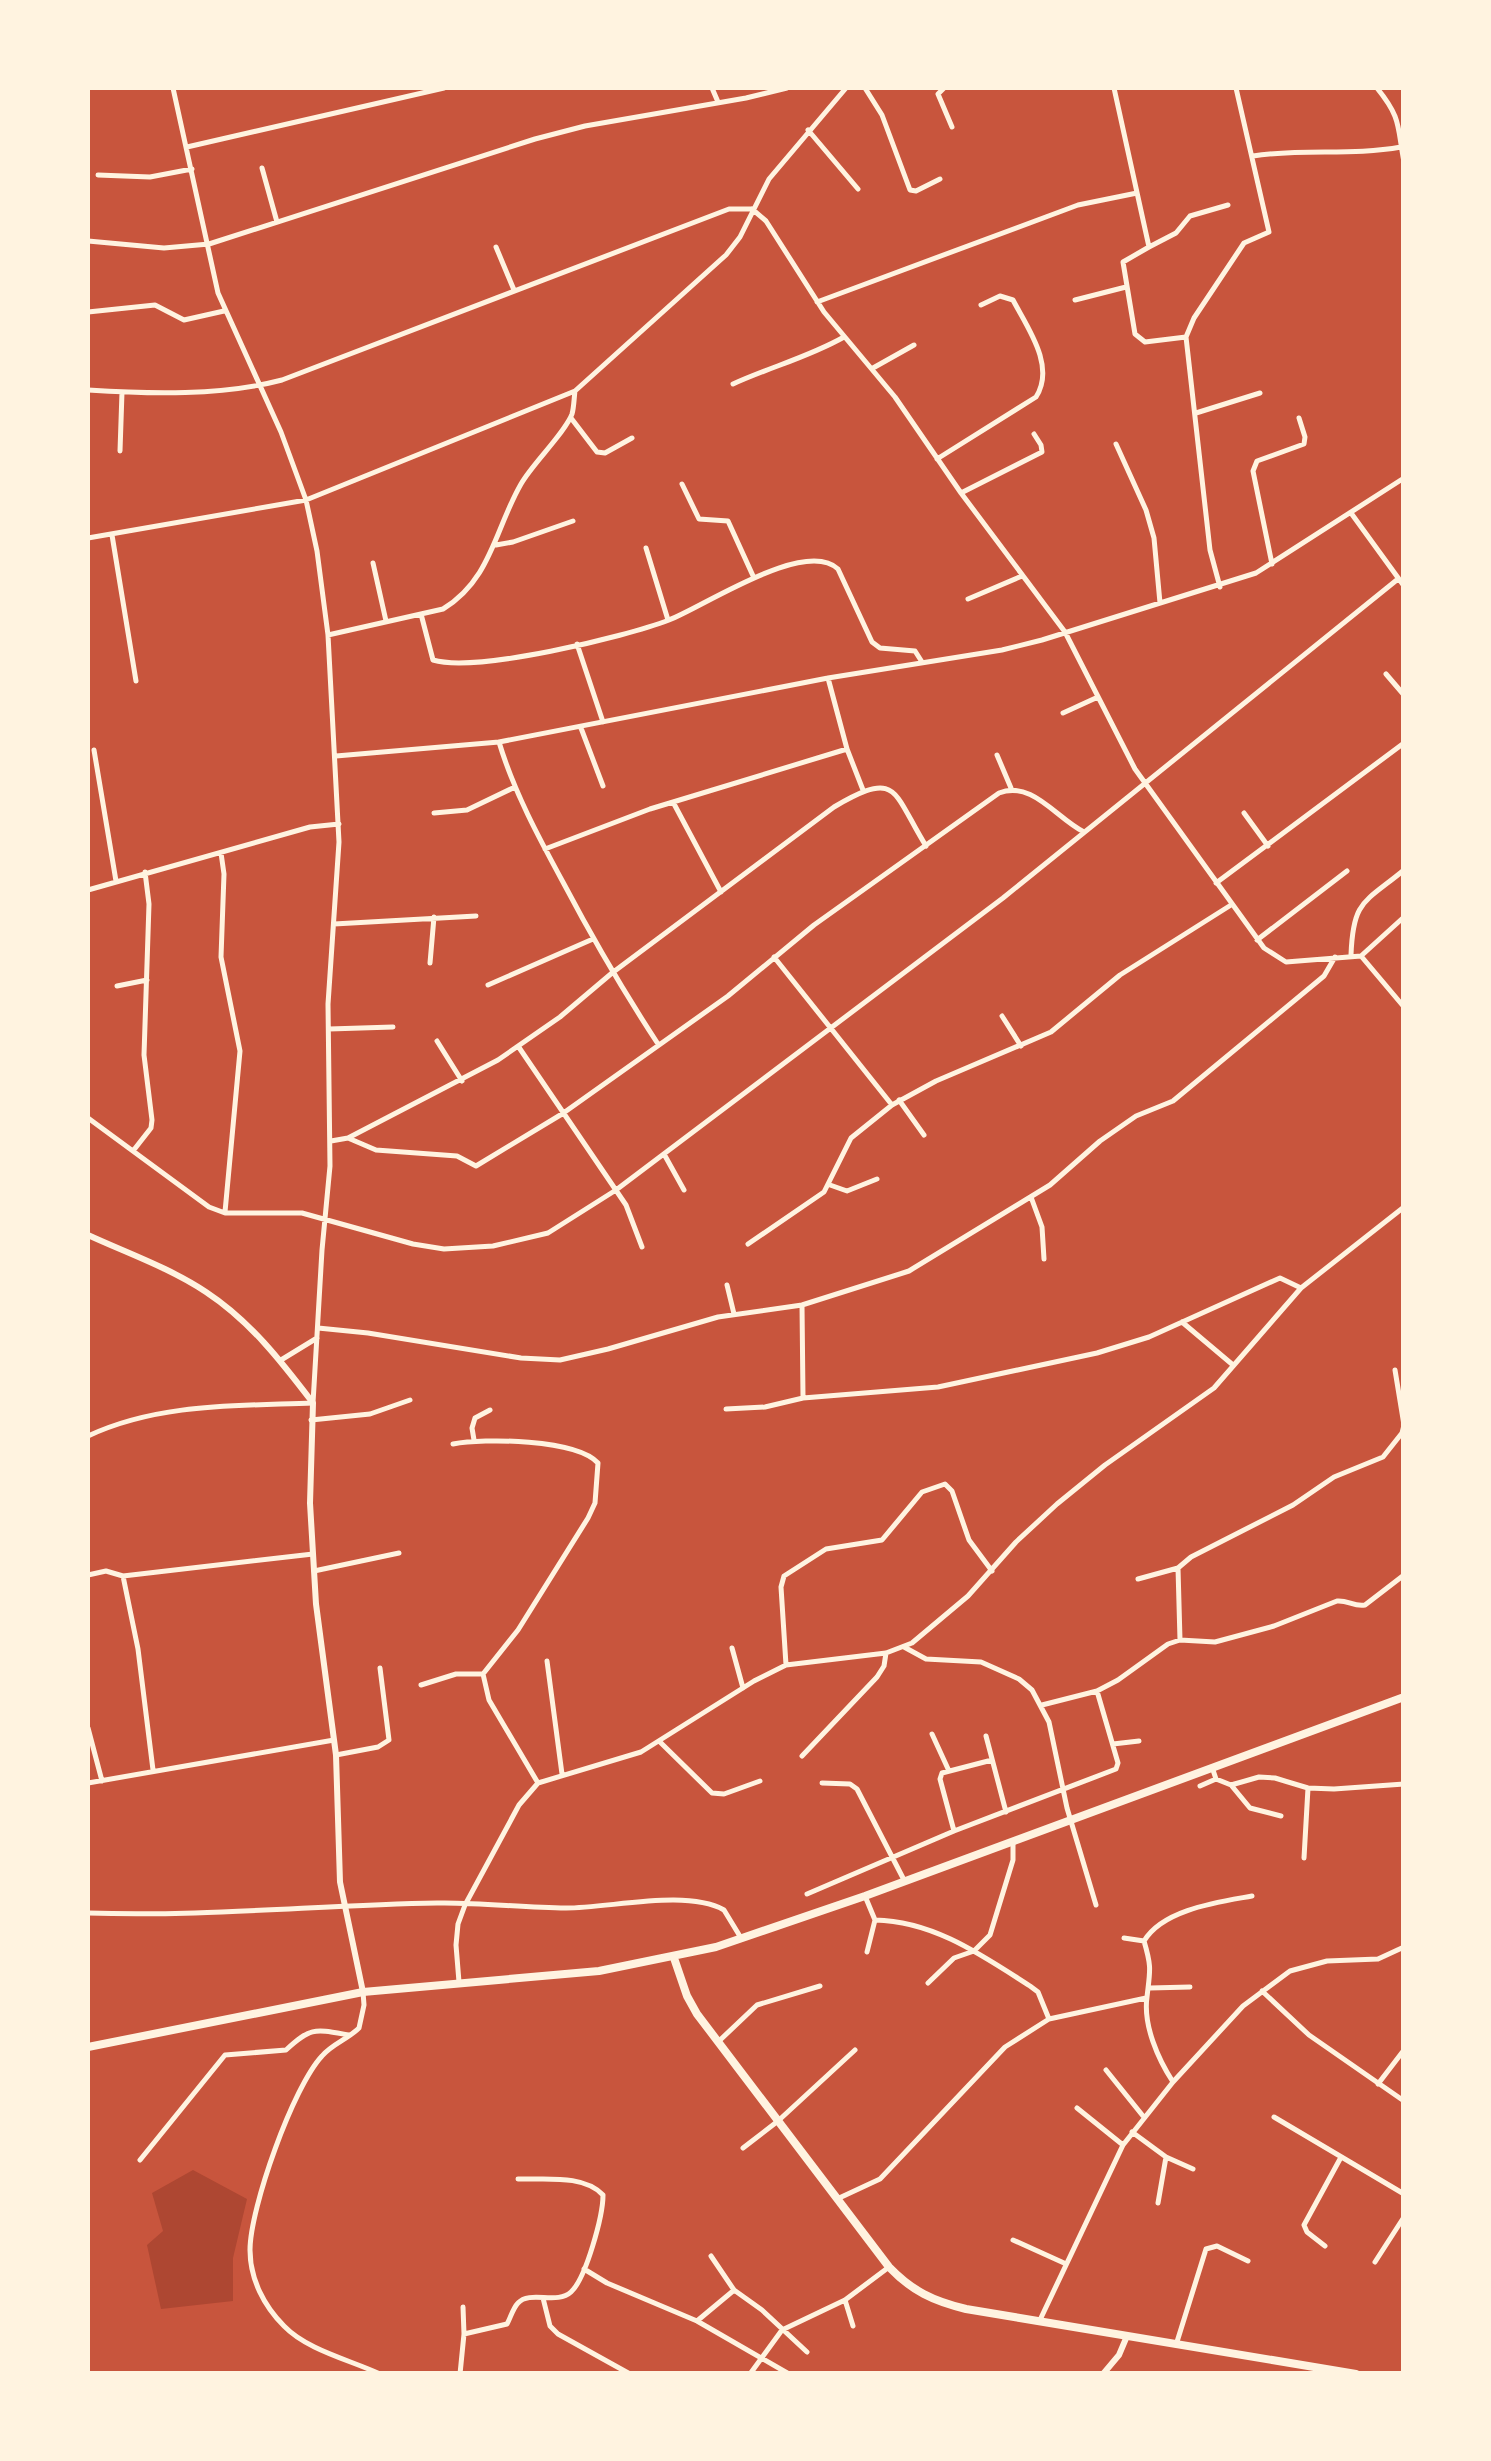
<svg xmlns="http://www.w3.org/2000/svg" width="1491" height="2461" viewBox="0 0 1491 2461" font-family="'Fira Sans Condensed',sans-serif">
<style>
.green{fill:#ae4732}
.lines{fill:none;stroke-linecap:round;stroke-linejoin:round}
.minor{stroke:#fff3e0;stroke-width:5}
.tertiary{stroke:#fff3e0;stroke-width:6}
.secondary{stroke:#fff3e0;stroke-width:8}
</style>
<rect width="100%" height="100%" fill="#c8553d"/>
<path class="green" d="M 193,2170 L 247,2199 L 233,2258 L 233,2301 L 161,2309 L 147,2245 L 163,2231 L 152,2193 Z"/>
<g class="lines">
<path class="minor" d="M 712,88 L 718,102
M 865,88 L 882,115 L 910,190 L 916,191 L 940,179
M 944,88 L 938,94 L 952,127
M 1114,88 L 1149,247 L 1123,262 L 1135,334 L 1145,342 L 1186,337
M 1377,88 C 1402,119 1397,126 1404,162
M 808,130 L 858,189
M 187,147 L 444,88
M 1253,156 C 1302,148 1352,156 1401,147
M 262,168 L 277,222
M 98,175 L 150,177 L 192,169
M 752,209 L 766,221 L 824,312 L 895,397 L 961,493 L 1065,632 L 1135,769 L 1264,948 L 1286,962 L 1361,956 L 1404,1007
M 88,241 L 164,248 L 209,244 L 535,139 L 585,126 L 746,98 L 787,88
M 496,247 L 514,290
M 1149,247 L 1176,233 L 1190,216 L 1228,205
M 1075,300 L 1126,287
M 817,302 L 1078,205 L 1137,193
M 88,312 L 155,305 L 184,320 L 224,311
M 873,368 L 914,345
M 733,384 C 770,367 809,357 844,337
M 88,390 C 150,394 221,396 282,380 L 729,209 L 752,209
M 1196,413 L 1260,393
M 571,418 L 597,452 L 605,453 L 632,438
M 1116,444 L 1146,510 L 1154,538 L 1160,603
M 120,451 L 122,392
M 937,459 L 1036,397 C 1056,366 1027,327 1013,300 L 1000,296 L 981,305
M 682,484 L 699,519 L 728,521 L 754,578
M 961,493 L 1042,452 L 1041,445 L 1034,434
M 1351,513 L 1404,586
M 112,535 L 136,681
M 88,538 L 306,500 L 575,391
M 496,545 L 513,542 L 573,521
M 646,548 L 668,620
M 373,563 L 386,621
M 1272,564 L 1253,471 L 1257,461 L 1304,444 L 1305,437 L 1299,418
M 1220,587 L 1210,550 L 1186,337 L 1194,318 L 1244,243 L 1269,232 L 1236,88
M 968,599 L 1022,576
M 421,614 L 433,660 C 476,673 625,637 669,620 C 705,606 805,538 838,569 L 872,642 L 880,648 L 915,651 L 922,662
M 328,635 L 443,609 C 491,580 495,529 521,484 C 532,464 565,433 572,414 C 574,407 574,398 575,391 L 726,255 L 740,237 L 769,179 L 846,88
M 577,644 L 603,722
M 1386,674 L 1404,695
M 828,678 L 847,749 L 863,790
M 1063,713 L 1098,697
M 581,728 L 603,786
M 499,742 C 514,792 539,838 564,884 C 593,939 624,992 658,1044
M 94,750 L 116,881
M 997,755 L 1011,788
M 336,756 L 499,742 L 828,678 L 1002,650 L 1042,640 L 1256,573 L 1404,478
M 673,802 L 721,892
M 434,813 L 467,810 L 515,787
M 1244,813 L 1268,846
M 545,849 L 650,809 L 847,749
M 221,853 L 224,874 L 221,957 L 240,1051 L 225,1212
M 1216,883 L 1404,743
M 88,890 L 310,827 L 339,824
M 334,924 L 476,916
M 1257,940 L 1347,871
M 1351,955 C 1353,900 1364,903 1404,870
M 1361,956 L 1404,917
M 774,957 L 892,1105
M 430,963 L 434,917
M 488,985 L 593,939
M 117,986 L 147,980
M 1002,1016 L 1021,1046
M 329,1029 L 393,1027
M 437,1041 L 462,1081
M 518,1046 L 626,1205 L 642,1247
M 899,1100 L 924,1135
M 88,1118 L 209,1207 L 225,1213 L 302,1213 L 413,1244 L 444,1249 L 493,1246 L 548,1233 L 616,1190 L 1003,898 L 1398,579
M 348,1138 L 376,1150 L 457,1156 L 476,1166 L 562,1114 L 728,996 L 814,925 L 999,793 C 1032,780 1056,818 1084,832
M 331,1141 L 348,1138 L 498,1060 L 560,1017 L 612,973 L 834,807 C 899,769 892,791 926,846
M 133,1151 L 151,1128 L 152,1120 L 144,1055 L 149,904 L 145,872
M 664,1154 L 684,1190
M 830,1185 L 847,1191 L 877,1179
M 1031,1197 L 1042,1227 L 1044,1259
M 748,1244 L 824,1192 L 851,1138 L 892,1105 L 936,1081 L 1051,1032 L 1120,975 L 1231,905
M 727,1285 L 734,1314
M 802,1305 L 803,1397
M 1182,1322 L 1233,1365
M 318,1328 L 368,1333 L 521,1358 L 560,1360 L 608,1349 L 718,1317 L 802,1305 L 909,1271 L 1050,1185 L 1100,1141 L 1136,1116 L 1173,1101 L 1324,976 L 1335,957
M 281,1360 L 317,1338
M 1395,1370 L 1404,1425
M 726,1409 L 765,1407 L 803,1398 L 938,1387 L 1097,1353 L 1149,1337 L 1280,1278 L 1301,1288
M 311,1420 L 370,1414 L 410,1400
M 88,1436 C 158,1403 237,1406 313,1403 L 322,1250 L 330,1166 L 328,1004 L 339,842 L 328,635 L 317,551 L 306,500 L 281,432 L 218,293 L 173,88
M 474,1440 L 472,1428 L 475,1418 L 490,1410
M 453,1444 C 484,1438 576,1439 598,1463 L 595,1503 L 588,1518 L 518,1630 L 483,1674
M 314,1571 L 399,1553
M 88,1575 L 106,1571 L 123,1576 L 313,1554
M 123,1576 L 138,1649 L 153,1770
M 1138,1579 L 1178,1568
M 1180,1640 L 1178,1568 L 1191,1557 L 1293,1505 L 1334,1477 L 1383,1457 L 1402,1433 L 1404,1425
M 904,1647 L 926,1659 L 981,1662 L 1019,1679 L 1032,1690 L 1049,1722 L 1067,1808 L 1096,1905
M 732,1648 L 743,1688
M 547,1661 L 562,1774
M 786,1665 L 781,1587 L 784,1576 L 826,1549 L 882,1540 L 922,1492 L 945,1484 L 952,1491 L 969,1540 L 992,1571
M 421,1685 L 456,1674 L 483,1674 L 489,1700 L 538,1783
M 1042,1705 L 1097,1691 L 1118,1680 L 1168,1644 L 1180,1640 L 1215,1642 L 1274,1626 L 1337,1601 C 1348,1600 1354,1607 1365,1605 L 1404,1575
M 88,1728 L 102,1781
M 932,1734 L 949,1771
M 986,1736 L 1006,1812
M 660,1742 L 712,1793 L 724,1794 L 760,1781
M 1113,1744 L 1139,1741
M 336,1755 L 378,1747 L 389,1740 L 380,1668
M 802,1756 L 877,1677 L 884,1666 L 886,1653
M 1212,1767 L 1216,1779 L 1231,1785 L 1259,1777 L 1275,1778 L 1308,1788 L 1334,1789 L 1404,1784
M 88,1783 L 334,1740
M 822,1783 L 850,1784 L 857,1789 L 904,1880
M 1231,1785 L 1250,1808 L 1281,1816
M 1200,1786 L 1216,1779
M 954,1831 L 940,1779 L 942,1773 L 992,1760
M 1304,1858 L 1308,1788
M 807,1894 L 954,1831 L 1116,1769 L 1118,1763 L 1097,1691
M 865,1896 L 875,1920 C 934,1921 983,1956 1030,1986 L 1038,1992 L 1049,2019
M 88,1913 C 204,1917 320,1905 437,1903 C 480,1902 523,1908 566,1908 C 611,1908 686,1889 724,1910 L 741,1938
M 1124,1938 L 1144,1941
M 867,1952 L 875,1920
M 459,1982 L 456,1945 L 458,1924 L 465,1905 L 519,1805 L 538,1783 L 641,1752 L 754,1681 L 786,1665 L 886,1653 L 912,1643 L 968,1596 L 1016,1542 L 1057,1504 L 1105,1465 L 1214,1388 L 1301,1288 L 1404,1207
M 928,1983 L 954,1958 L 974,1951 L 990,1935 L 1013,1860 L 1013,1843
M 1150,1988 L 1190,1987
M 1262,1991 L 1309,2035 L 1404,2101
M 363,1992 L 364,2005 L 359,2028 C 348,2039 332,2044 322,2056 C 293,2087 250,2208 250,2250 C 250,2279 264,2306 284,2326 C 307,2350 350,2360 380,2374
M 718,2042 L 757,2005 L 820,1986
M 1106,2070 L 1143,2116
M 1173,2082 C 1158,2059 1143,2025 1147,1997 C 1150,1970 1152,1968 1144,1941 C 1163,1909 1219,1902 1252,1896
M 1378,2084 L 1404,2050
M 1077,2108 L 1123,2145
M 1274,2117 L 1404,2194
M 1132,2132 L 1166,2157 L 1158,2203
M 743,2148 L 778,2121 L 855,2050
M 1166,2157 L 1193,2169
M 140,2160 L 225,2055 L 286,2050 C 311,2027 314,2029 349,2035
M 837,2199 L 880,2179 L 1005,2047 L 1049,2019 L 1146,1998
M 1013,2240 L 1064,2263
M 1325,2246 L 1307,2232 L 1304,2225 L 1340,2159
M 711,2256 L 734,2290 L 762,2310 L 807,2352
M 1375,2262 L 1404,2217
M 584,2269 L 607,2283 L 697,2321 L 789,2374
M 543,2298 L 550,2326 L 558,2334 L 630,2374
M 845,2300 L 853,2326
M 697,2321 L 733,2291
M 1039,2322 L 1123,2145 L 1173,2082 L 1243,2006 L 1290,1971 L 1327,1961 L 1378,1959 L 1404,1947
M 464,2334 L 507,2324 C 510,2319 513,2308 518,2303 C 530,2290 557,2305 571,2292 C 586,2278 603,2216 603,2195 C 584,2174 544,2180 518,2179
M 1176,2345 L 1206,2249 L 1217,2246 L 1248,2261
M 460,2374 L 464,2334 L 463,2307
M 750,2374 L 782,2330 L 845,2300 L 889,2267"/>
<path class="tertiary" d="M 88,1235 C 127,1253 170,1268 206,1292 C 250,1321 281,1361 313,1403 L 310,1503 L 316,1604 L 336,1755 L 340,1882 L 363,1992
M 1103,2374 L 1119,2355 L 1127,2336"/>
<path class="secondary" d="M 674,1958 L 687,1996 L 697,2014 L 889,2267 C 912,2291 933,2301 966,2309 L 1356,2374
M 88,2047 L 363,1992 L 599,1971 L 716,1947 L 865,1896 L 1404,1697"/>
</g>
<rect width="1491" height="2461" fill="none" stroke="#fff3e0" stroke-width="180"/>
</svg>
